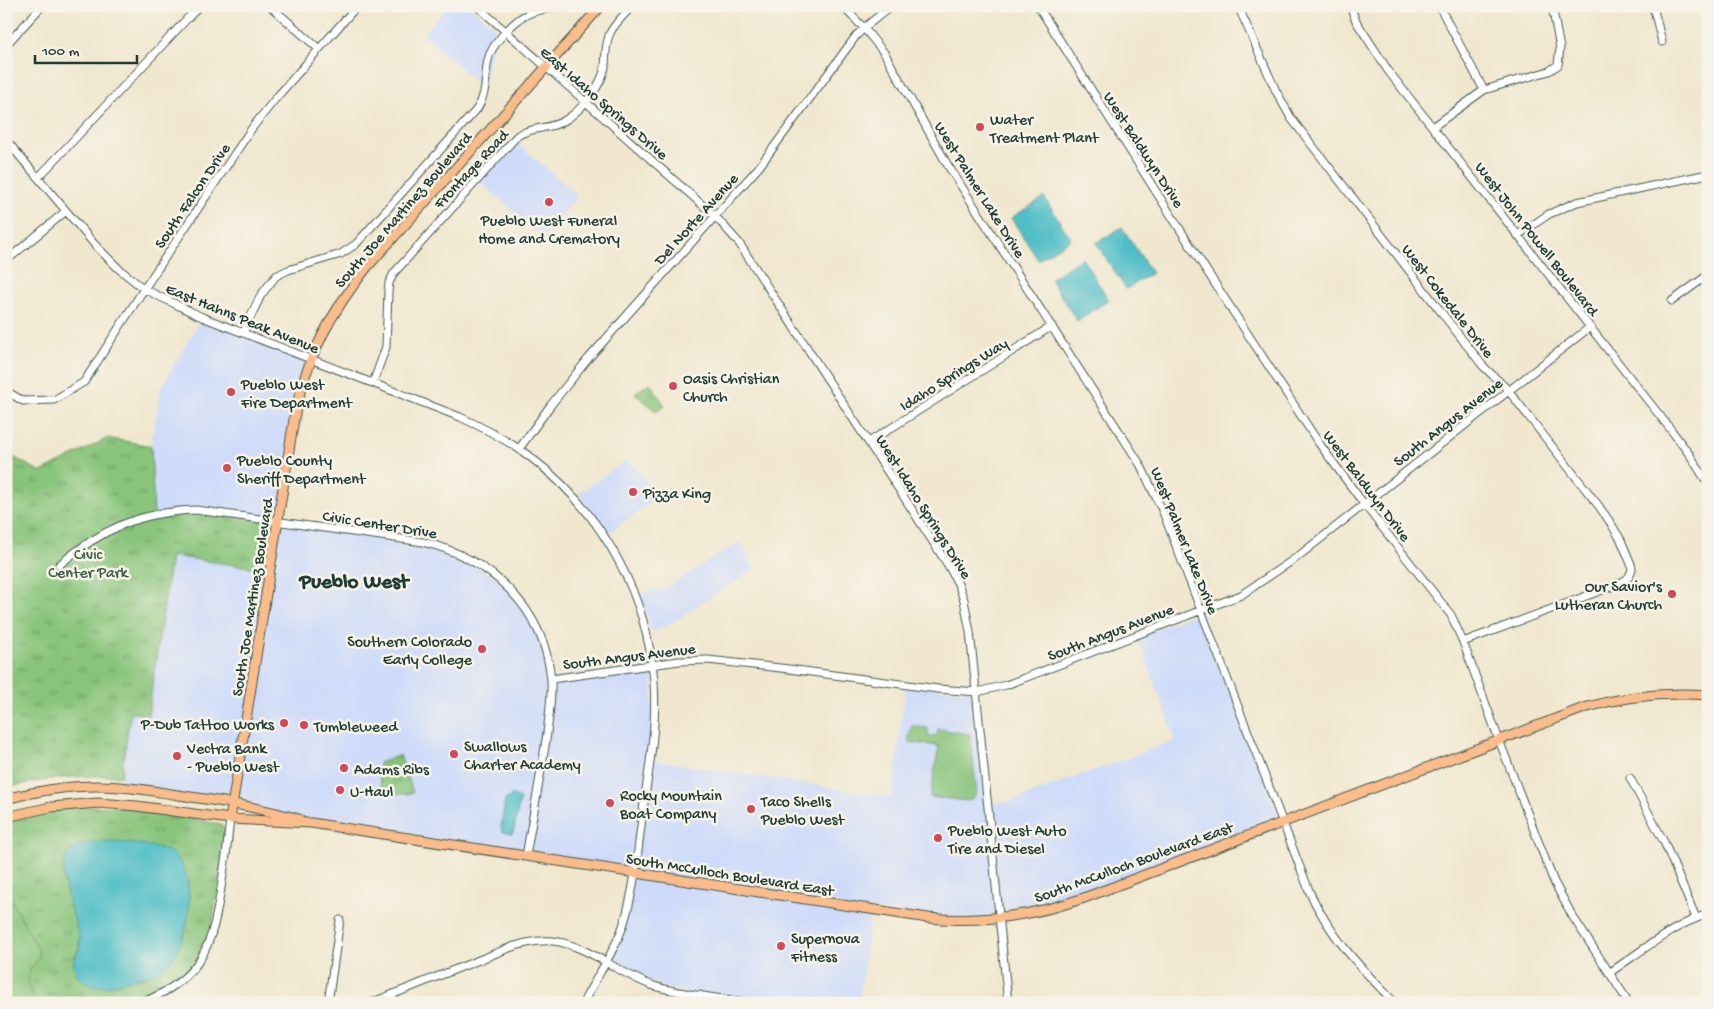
<svg xmlns="http://www.w3.org/2000/svg" width="1714" height="1009" viewBox="0 0 1714 1009" font-family="'Gochi Hand',sans-serif">
<style>
.built{fill:#cedbfa}
.green{fill:#88c47a;stroke:#548057}
.park{fill:url(#park-tufts);stroke:#548057;fill-rule:evenodd}
.water{fill:#50bec7;stroke:#387e7e}
.lines{fill:none;stroke-linecap:round;stroke-linejoin:round}
.minor-casing{stroke:#3e564b;stroke-width:9}
.major-casing{stroke:#3e564b;stroke-width:11}
.minor{stroke:#fff;stroke-width:7}
.major{stroke:#f9bc8a;stroke-width:9}
.poi-dot{fill:#d1495b;stroke:#f7f3e8;stroke-width:2}
.labels{text-anchor:middle;stroke-width:5;stroke-linejoin:round;paint-order:stroke}
.street-label{font-size:16px;fill:#1f3d34;stroke:#f7f3e8}
.poi-label{font-size:16px;fill:#1f3d34;stroke:#f7f3e8;text-anchor:start}
.park-label{font-size:16px;fill:#395f46;stroke:#f7f3e8}
.district-label{font-size:21px;font-weight:bold;fill:#1f3d34;stroke:#f7f3e8}
</style>
<defs>
<pattern id="park-tufts" width="24" height="20" patternUnits="userSpaceOnUse" patternTransform="scale(1.25)"><rect width="24" height="20" fill="#88c47a"/><path d="M3 7l-1-3M5 7V3M7 7l1-3M15 17l-1-3M17 17v-4M19 17l1-3" fill="none" stroke="#6fa065"/></pattern>
</defs>
<rect width="100%" height="100%" fill="#f7f3e8"/>
<filter id="ink" filterUnits="userSpaceOnUse"><feTurbulence type="fractalNoise" baseFrequency=".02" numOctaves="2"/><feDisplacementMap in="SourceGraphic" scale="10" xChannelSelector="R" yChannelSelector="G"/><feConvolveMatrix kernelMatrix="1 2 1 2 8 2 1 2 1" color-interpolation-filters="sRGB"/></filter>
<filter id="wash" filterUnits="userSpaceOnUse"><feTurbulence type="fractalNoise" baseFrequency=".0096" numOctaves="4" result="noise"/><feDisplacementMap in="SourceGraphic" scale="20" xChannelSelector="R" yChannelSelector="G"/><feGaussianBlur stdDeviation="1.12" result="paint"/><feColorMatrix in="noise" values="0 0 0 0 0 0 0 0 0 0 0 0 0 0 0 0 0 1.4 0 .05"/><feComposite in="paint" operator="in"/></filter>
<g filter="url(#wash)">
<rect width="100%" height="100%" fill="#f0e7ce"/>
<path class="built" d="M 448,6 L 471,6 L 501,34 L 491,49 L 483,89 L 423,34 Z
M 514,140 L 578,196 L 543,237 L 478,180 Z
M 202,317 L 310,359 L 301,388 L 279,521 L 436,545 L 498,578 L 535,626 L 551,679 L 653,665 L 651,760 L 892,797 L 906,685 L 977,692 L 989,805 L 1015,800 L 1176,740 L 1137,636 L 1201,612 L 1281,823 L 1084,898 L 987,920 L 871,910 L 859,1003 L 752,1003 L 672,990 L 605,963 L 616,941 L 634,874 L 315,824 L 273,812 L 119,787 L 131,712 L 148,715 L 171,555 L 270,571 L 278,521 L 154,514 L 151,446 L 161,388 Z
M 627,460 L 644,477 L 657,498 L 608,534 L 594,514 L 578,494 Z
M 739,542 L 755,568 L 667,626 L 652,632 L 639,594 L 668,587 Z"/>
<path class="green" d="M 912,726 L 928,728 L 928,735 L 937,736 L 938,729 L 970,734 L 977,794 L 969,801 L 930,797 L 939,746 L 908,742 Z
M 6,891 L 39,951 L 39,959 L 30,970 L 31,995 L 38,1003 L 6,1003 Z"/>
<path class="park" d="M 650,383 L 665,406 L 656,412 L 635,393 Z
M 108,438 L 151,446 L 154,514 L 182,511 L 265,519 L 256,568 L 171,556 L 148,716 L 131,712 L 121,776 C 80,775 46,778 6,788 L 6,453 L 41,472 Z
M 400,755 L 413,792 L 408,794 L 384,794 L 380,781 L 379,763 Z
M 80,806 L 125,807 L 220,824 L 226,830 L 212,928 L 195,961 L 183,974 L 170,984 L 129,1003 L 38,1003 C 31,994 24,980 31,969 C 37,960 39,962 39,951 L 6,891 L 6,823 L 31,814 ZM 187,882 L 189,897 L 187,923 L 182,940 L 177,950 L 146,977 L 130,979 L 113,985 L 74,957 L 79,948 L 79,940 Z"/>
<path class="water" d="M 1044,197 L 1071,239 L 1038,260 L 1011,218 Z
M 1122,227 L 1152,273 L 1126,289 L 1096,243 Z
M 1082,258 L 1109,300 L 1077,321 L 1050,279 Z
M 512,795 L 517,796 L 520,800 L 514,830 L 512,834 L 503,832 L 501,828 L 505,800 Z
M 116,842 C 131,844 160,845 172,853 C 199,874 191,940 169,962 C 156,975 145,975 128,980 C 117,983 107,988 95,986 C 85,984 76,977 74,966 C 72,957 81,950 80,941 C 77,921 53,870 69,853 C 81,841 101,843 116,842 Z"/>
</g>
<g filter="url(#ink)">
<g class="lines">
<defs>
<path id="minor" d="M 270,6 L 319,49
M 477,6 L 716,217 L 739,243 L 948,565 L 959,586 L 964,600 L 970,632 L 1008,1003
M 842,6 L 864,28 L 885,54 L 947,164 L 1140,464 L 1163,512 L 1310,893 C 1332,939 1360,967 1395,1003
M 1038,6 L 1197,256 L 1318,442 L 1364,504 L 1451,615 L 1463,642 L 1499,740 L 1554,882 L 1573,917 L 1629,1003
M 1238,6 L 1276,91 L 1291,118 L 1483,366 L 1508,390 L 1598,505 L 1610,522 L 1621,540 L 1631,564 L 1632,569 L 1629,577 L 1621,583 L 1463,642
M 1350,6 L 1356,21 L 1389,72 L 1668,426 L 1690,455 L 1708,484
M 1439,6 L 1484,90
M 1653,6 L 1662,42
M 6,45 L 42,6
M 1433,127 L 1484,90 L 1549,71 L 1558,65 L 1560,48 L 1552,6
M 6,140 L 95,245 L 119,269 L 144,289 L 202,317 L 460,417 C 484,428 507,440 529,456 C 595,505 641,582 652,664 C 659,711 651,757 644,803 C 638,844 636,887 623,926 C 614,953 596,977 583,1003
M 38,178 L 199,6
M 1518,235 L 1549,214 L 1577,202 L 1708,174
M 6,258 L 12,256 L 66,211
M 1672,301 L 1708,275
M 243,333 L 261,295 L 276,276 L 288,270 L 341,254 L 356,244 L 477,109 C 488,92 484,79 488,60 C 491,45 514,20 528,14 C 538,9 549,9 559,6
M 373,383 L 386,347 L 388,292 L 389,283 L 394,273 L 517,136 C 532,126 552,130 567,119 C 583,108 601,87 605,67 C 606,56 605,44 610,33 C 615,23 624,15 632,6
M 6,391 L 23,401 L 54,400 L 84,382 L 144,289 L 252,128 L 276,98 L 357,6
M 869,442 L 1052,326
M 519,449 L 550,406 L 588,359 L 759,167 L 856,36 L 864,28 L 891,6
M 59,565 C 101,529 140,512 196,510 L 423,542 C 490,558 545,608 551,680 C 552,698 549,715 547,733 C 541,774 533,815 526,856
M 551,679 L 679,661 L 708,660 L 789,669 L 938,689 L 977,692 L 1006,685 L 1241,595 L 1296,558 L 1590,327
M 1630,778 L 1665,844 L 1696,918
M 1609,973 C 1639,953 1673,925 1708,914
M 141,1003 C 201,979 212,948 221,888 C 225,865 228,842 230,819
M 328,1003 L 340,920
M 371,1003 L 504,950 C 519,944 536,940 553,941 C 588,945 620,975 654,986 C 685,995 720,998 752,1003
M 697,1003 L 700,995"/>
<path id="major" d="M 6,799 C 36,791 66,786 97,786 C 128,786 160,792 191,797 C 228,802 264,809 299,819
M 6,817 L 51,807 L 98,803 L 137,806 L 230,819 L 311,823 L 928,918 C 982,923 1033,916 1084,898 L 1584,708 C 1625,696 1665,692 1708,695
M 230,819 L 295,413 C 307,356 332,311 368,266 L 601,6"/>
</defs>
<use href="#minor" class="minor-casing"/>
<use href="#major" class="major-casing"/>
<use href="#minor" class="minor"/>
<use href="#major" class="major"/>
</g>
</g>
<g class="poi-dot">
<circle cx="980" cy="127" r="5"/>
<circle cx="549" cy="202" r="5"/>
<circle cx="673" cy="386" r="5"/>
<circle cx="231" cy="392" r="5"/>
<circle cx="227" cy="468" r="5"/>
<circle cx="633" cy="492" r="5"/>
<circle cx="1672" cy="594" r="5"/>
<circle cx="482" cy="649" r="5"/>
<circle cx="284" cy="723" r="5"/>
<circle cx="304" cy="725" r="5"/>
<circle cx="454" cy="754" r="5"/>
<circle cx="177" cy="756" r="5"/>
<circle cx="344" cy="768" r="5"/>
<circle cx="340" cy="790" r="5"/>
<circle cx="610" cy="803" r="5"/>
<circle cx="751" cy="809" r="5"/>
<circle cx="938" cy="838" r="5"/>
<circle cx="781" cy="946" r="5"/>
</g>
<g class="labels">
<g class="street-label">
<text transform="translate(605 102) rotate(41)" y="6">East Idaho Springs Drive</text>
<text transform="translate(1145 149) rotate(57)" y="6">West Baldwyn Drive</text>
<text transform="translate(470 168) rotate(-47)" y="6">Frontage Road</text>
<text transform="translate(981 189) rotate(58)" y="6">West Palmer Lake Drive</text>
<text transform="translate(191 195) rotate(-56)" y="6">South Falcon Drive</text>
<text transform="translate(402 209) rotate(-49)" y="6">South Joe Martinez Boulevard</text>
<text transform="translate(695 218) rotate(-48)" y="6">Del Norte Avenue</text>
<text transform="translate(1538 238) rotate(52)" y="6">West John Powell Boulevard</text>
<text transform="translate(1449 300) rotate(52)" y="6">West Cokedale Drive</text>
<text transform="translate(243 317) rotate(22)" y="6">East Hahns Peak Avenue</text>
<text transform="translate(953 373) rotate(-32)" y="6">Idaho Springs Way</text>
<text transform="translate(1447 421) rotate(-38)" y="6">South Angus Avenue</text>
<text transform="translate(1368 485) rotate(53)" y="6">West Baldwyn Drive</text>
<text transform="translate(925 506) rotate(58)" y="6">West Idaho Springs Drive</text>
<text transform="translate(380 523) rotate(9)" y="6">Civic Center Drive</text>
<text transform="translate(1186 540) rotate(68)" y="6">West Palmer Lake Drive</text>
<text transform="translate(251 597) rotate(-81)" y="6">South Joe Martinez Boulevard</text>
<text transform="translate(1110 631) rotate(-21)" y="6">South Angus Avenue</text>
<text transform="translate(629 655) rotate(-7)" y="6">South Angus Avenue</text>
<text transform="translate(1133 861) rotate(-20)" y="6">South McCulloch Boulevard East</text>
<text transform="translate(730 873) rotate(9)" y="6">South McCulloch Boulevard East</text>
</g>
<g class="poi-label">
<text x="990" y="124">Water<tspan x="990" dy="18">Treatment Plant</tspan></text>
<text x="549" y="225" text-anchor="middle">Pueblo West Funeral<tspan x="549" dy="18">Home and Crematory</tspan></text>
<text x="683" y="383">Oasis Christian<tspan x="683" dy="18">Church</tspan></text>
<text x="241" y="389">Pueblo West<tspan x="241" dy="18">Fire Department</tspan></text>
<text x="237" y="465">Pueblo County<tspan x="237" dy="18">Sheriff Department</tspan></text>
<text x="643" y="498">Pizza King</text>
<text x="1662" y="591" text-anchor="end">Our Savior's<tspan x="1662" dy="18">Lutheran Church</tspan></text>
<text x="472" y="646" text-anchor="end">Southern Colorado<tspan x="472" dy="18">Early College</tspan></text>
<text x="274" y="729" text-anchor="end">P-Dub Tattoo Works</text>
<text x="314" y="731">Tumbleweed</text>
<text x="464" y="751">Swallows<tspan x="464" dy="18">Charter Academy</tspan></text>
<text x="187" y="753">Vectra Bank<tspan x="187" dy="18">- Pueblo West</tspan></text>
<text x="354" y="774">Adams Ribs</text>
<text x="350" y="796">U-Haul</text>
<text x="620" y="800">Rocky Mountain<tspan x="620" dy="18">Boat Company</tspan></text>
<text x="761" y="806">Taco Shells<tspan x="761" dy="18">Pueblo West</tspan></text>
<text x="948" y="835">Pueblo West Auto<tspan x="948" dy="18">Tire and Diesel</tspan></text>
<text x="791" y="943">Supernova<tspan x="791" dy="18">Fitness</tspan></text>
</g>
<g class="park-label">
<text x="88" y="559">Civic<tspan x="88" dy="18">Center Park</tspan></text>
</g>
<g class="district-label">
<text x="354" y="587">Pueblo West</text>
</g>
</g>
<rect width="1714" height="1009" fill="none" stroke="#f7f3e8" stroke-width="25"/>
<path d="M35 55v8h102v-8" fill="none" stroke="#1f3d34" stroke-width="2.5"/>
<text x="42" y="55" font-size="15" fill="#1f3d34" stroke="#f7f3e8" stroke-width="4" paint-order="stroke">100 m</text>
</svg>
